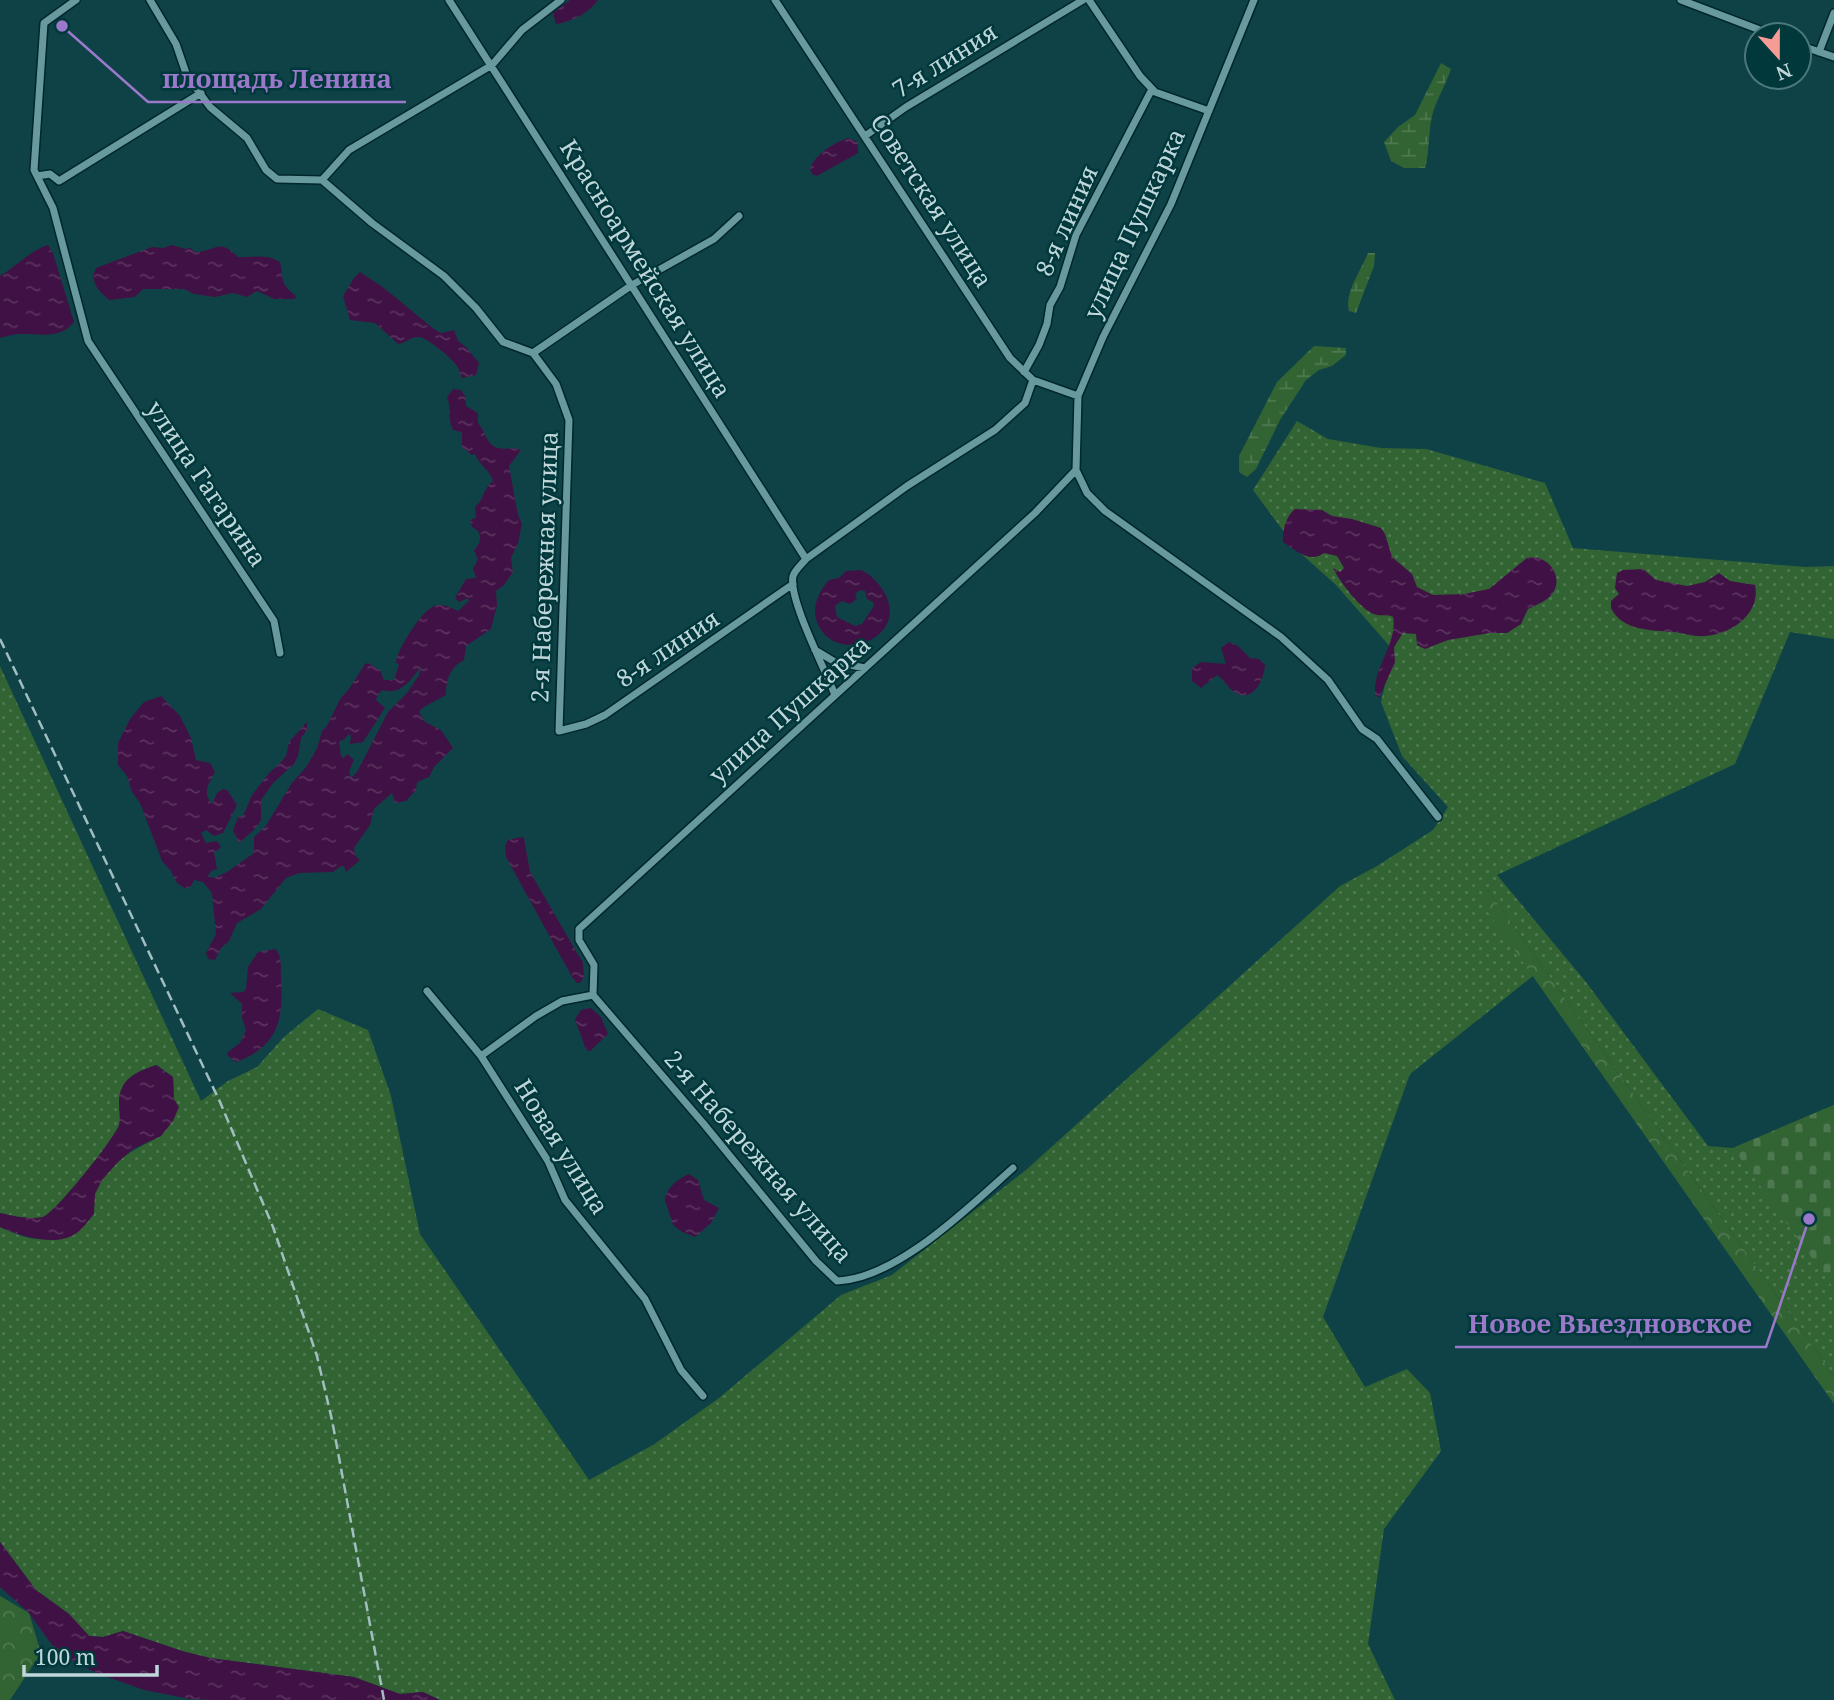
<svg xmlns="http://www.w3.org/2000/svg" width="1834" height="1700" viewBox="0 0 1834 1700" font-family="'Noto Serif',serif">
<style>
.green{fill:url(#green-dots)}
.forest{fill:url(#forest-crowns)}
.wetland{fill:url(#wetland-marsh)}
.cemetery{fill:url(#cemetery-stones)}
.water{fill:url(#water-ripples);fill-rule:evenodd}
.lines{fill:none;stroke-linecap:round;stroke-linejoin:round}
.street-casing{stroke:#00272b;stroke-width:10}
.street{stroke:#68999e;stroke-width:7}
.rail{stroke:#a1bec1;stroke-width:2.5;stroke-dasharray:10 5;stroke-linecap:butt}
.labels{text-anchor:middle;stroke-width:5;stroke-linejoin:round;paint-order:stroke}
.street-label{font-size:24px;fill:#bfd7da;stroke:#00383c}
.leader{fill:none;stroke:#9a79cb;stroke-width:2.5}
.callout-dot{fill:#9a79cb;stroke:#00383c;stroke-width:2.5}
.callout-label{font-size:26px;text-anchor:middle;font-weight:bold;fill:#9a79cb;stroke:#00383c;stroke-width:5;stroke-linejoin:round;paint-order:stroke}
</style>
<defs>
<pattern id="green-dots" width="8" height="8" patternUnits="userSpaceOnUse" patternTransform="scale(1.75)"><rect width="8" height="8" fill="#326333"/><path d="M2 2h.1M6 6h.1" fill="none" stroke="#4e7950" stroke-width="1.8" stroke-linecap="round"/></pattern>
<pattern id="forest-crowns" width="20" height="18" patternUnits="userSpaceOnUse" patternTransform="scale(1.75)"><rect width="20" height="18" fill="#326333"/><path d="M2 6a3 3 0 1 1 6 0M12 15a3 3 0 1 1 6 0" fill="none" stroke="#4e7950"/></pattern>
<pattern id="wetland-marsh" width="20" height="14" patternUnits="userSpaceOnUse" patternTransform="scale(1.75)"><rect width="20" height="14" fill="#326333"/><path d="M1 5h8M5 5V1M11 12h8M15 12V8" fill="none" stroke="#4e7950"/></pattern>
<pattern id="cemetery-stones" width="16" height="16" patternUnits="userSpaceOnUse" patternTransform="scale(1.75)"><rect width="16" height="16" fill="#326333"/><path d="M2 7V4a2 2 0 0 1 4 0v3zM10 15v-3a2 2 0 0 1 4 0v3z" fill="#4e7950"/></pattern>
<pattern id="water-ripples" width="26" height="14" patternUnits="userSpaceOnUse" patternTransform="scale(1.75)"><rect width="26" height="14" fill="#401144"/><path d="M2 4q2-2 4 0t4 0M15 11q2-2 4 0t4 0" fill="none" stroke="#5a335e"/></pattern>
</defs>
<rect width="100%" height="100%" fill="#0e4247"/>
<path class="green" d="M 1297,421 L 1328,439 L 1381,448 L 1426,449 L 1545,483 L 1573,548 L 1805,567 L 1834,566 L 1834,639 L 1790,632 L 1735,764 L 1497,875 L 1586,982 L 1708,1146 L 1733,1148 L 1834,1105 L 1834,1376 L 1488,890 L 1478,897 L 1533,976 L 1410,1074 L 1323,1317 L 1365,1387 L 1407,1369 L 1430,1393 L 1441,1451 L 1384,1529 L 1368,1644 L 1395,1700 L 440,1700 L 423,1692 L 400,1694 L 353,1677 L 210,1658 L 182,1651 L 123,1631 L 103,1637 L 89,1636 L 69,1614 L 36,1590 L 0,1542 L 0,1227 C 46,1249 54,1239 94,1214 C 94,1208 93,1199 95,1193 C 105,1164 136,1148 161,1136 L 174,1099 L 173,1077 L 157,1065 C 136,1072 119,1079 119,1103 C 119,1109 121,1119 119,1125 C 115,1139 55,1214 43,1217 C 30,1220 13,1216 0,1213 L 0,666 L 201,1101 L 228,1081 L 257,1067 L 284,1037 L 318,1009 L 368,1030 L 391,1096 L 420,1234 L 589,1480 L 653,1445 L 719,1398 L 841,1295 L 892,1275 L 1026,1170 L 1340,886 L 1377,866 L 1433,830 L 1448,807 L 1402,756 L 1381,702 L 1393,650 L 1336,585 L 1298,551 L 1253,490 Z"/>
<path class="forest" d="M 1488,890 L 1834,1376 L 1834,1404 L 1477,897 Z
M 0,1596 L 29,1613 L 41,1653 L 10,1700 L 0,1700 Z"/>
<path class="wetland" d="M 1441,63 L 1451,69 C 1446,84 1438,97 1433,112 C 1428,130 1430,150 1425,168 L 1404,168 L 1391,161 L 1384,142 L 1398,127 L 1415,115 Z
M 1368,253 L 1375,253 L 1374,266 L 1356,313 L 1349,311 C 1344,294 1361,270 1368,253 Z
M 1314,346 L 1346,348 L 1346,355 L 1332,366 L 1319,370 L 1306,380 L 1280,420 L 1256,469 L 1247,477 L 1239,472 L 1239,456 L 1277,382 Z"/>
<path class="cemetery" d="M 1834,1105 L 1834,1289 L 1733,1148 Z"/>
<path class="water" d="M 570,0 L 598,0 C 589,13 571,22 556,24 L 553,13 Z
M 848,138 L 858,142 L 858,153 L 817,176 L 812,174 L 810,169 C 815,154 834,143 848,138 Z
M 48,245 L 53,253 L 74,322 C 61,339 41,334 22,334 C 15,334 7,336 0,338 L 0,276 C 14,268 34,248 48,245 Z
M 172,245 L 185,249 L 191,248 L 195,252 C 216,252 218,237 238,257 C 253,258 266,253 280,262 C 284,279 279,283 296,296 L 295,299 L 274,299 L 257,291 L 247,297 L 233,293 L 215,297 L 194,294 L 184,289 L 143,289 L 135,297 L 109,300 C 99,291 89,282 96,268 L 152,247 L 163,248 Z
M 360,272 L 384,288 L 434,329 L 441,333 L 454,330 L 458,341 L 466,347 L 479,363 L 476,375 L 462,378 C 460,375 460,371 458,368 C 455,360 426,337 419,337 C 411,336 406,343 398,344 L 375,323 L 350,320 L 343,296 L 354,278 Z
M 453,389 L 461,390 L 465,396 L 466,406 L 478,413 L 478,423 C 485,430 486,445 498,448 C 506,450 513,447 521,450 L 509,466 L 518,515 L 522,524 L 518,543 L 511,558 L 513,572 L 504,585 L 496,591 L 497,605 L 491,629 L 466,646 L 464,660 C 450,667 446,680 446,695 L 422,708 L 419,712 L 425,722 L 441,730 L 453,748 L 434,767 L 429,777 L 417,782 L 416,790 L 406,801 L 395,803 L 392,793 L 374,809 L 370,825 L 354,848 L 355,855 L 360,860 L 346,872 L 344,866 L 341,866 L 333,872 L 299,873 L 286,878 L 261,909 L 237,923 L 229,941 L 221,948 L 215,960 L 208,959 L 206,953 L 216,934 L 212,893 L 203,882 L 194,880 L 191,886 L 186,889 L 177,883 L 171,871 L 162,861 L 140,803 L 132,792 L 127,776 L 118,765 L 118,743 L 130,719 L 144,702 L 161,696 L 180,716 L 191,738 L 196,760 L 210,763 L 215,772 C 208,786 202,791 212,804 L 217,793 L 223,789 L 227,790 L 237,805 L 223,833 L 214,836 L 206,830 L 201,833 L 206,843 L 217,841 L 221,847 L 214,853 L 217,869 L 211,871 L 208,876 L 214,878 L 227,872 L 254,853 L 254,837 L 265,827 L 292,783 L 307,766 L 317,748 L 322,731 L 327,726 L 340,699 L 349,689 L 365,664 L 368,663 L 380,670 L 384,680 L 394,680 L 399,664 L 396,663 C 397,649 420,614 432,607 C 441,602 450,607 458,611 L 469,601 L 468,598 L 459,602 L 455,598 L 466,579 L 476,578 L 473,569 L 478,559 L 474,551 C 481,542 484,533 472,527 L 470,520 L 476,518 L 475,507 C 484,500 483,488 493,481 C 490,470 479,465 475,454 L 472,455 L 462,447 L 462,432 L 453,430 C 447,418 452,410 447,397 ZM 421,667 L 419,675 L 407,693 L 388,712 L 357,772 L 351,778 L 349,771 L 354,760 L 348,754 L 343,758 L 341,756 L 339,741 L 343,740 L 349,734 L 351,736 L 350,744 L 363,742 L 385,708 L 376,700 L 379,693 L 383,690 C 401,696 411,679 421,667 Z
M 1295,509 L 1322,510 L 1332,516 L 1352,519 L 1381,528 L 1385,534 L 1392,557 L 1412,574 L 1417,587 L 1433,595 L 1464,594 L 1489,589 L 1527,558 C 1548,553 1565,578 1552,594 C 1547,601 1536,605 1528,609 L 1521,624 L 1507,633 L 1490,633 L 1448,640 L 1425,649 L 1417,645 L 1416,634 L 1403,633 L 1394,647 L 1395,662 L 1379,698 L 1375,694 C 1373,667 1398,643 1393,617 C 1387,614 1384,616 1377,615 C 1363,613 1339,581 1333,568 L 1340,572 L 1344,568 L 1337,556 L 1324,553 C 1310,564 1295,550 1283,542 C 1282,531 1286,516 1295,509 Z
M 1643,569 L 1656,580 L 1687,586 L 1705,582 L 1719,573 L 1730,581 L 1755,585 C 1761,614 1731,634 1705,636 C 1694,637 1684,633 1673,632 C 1651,630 1622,631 1611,608 L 1611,601 L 1619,594 L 1615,588 L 1617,573 L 1623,570 Z
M 861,570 C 870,574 879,583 884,592 C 912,639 831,669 816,619 C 812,606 820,589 829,580 L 839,578 L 846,571 ZM 860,590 L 865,591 L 867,599 L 873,602 L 874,606 L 862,624 L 855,626 L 837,617 L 835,606 L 842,601 L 850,604 L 857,599 L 855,594 Z
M 1229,642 L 1238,646 L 1250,658 L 1259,659 L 1265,665 C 1264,681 1252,705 1233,691 C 1226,686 1224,679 1217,675 L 1201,688 L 1192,681 L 1192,668 L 1201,662 L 1226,664 L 1221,648 Z
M 307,722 L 307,730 L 301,738 L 298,756 L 294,764 L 273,783 L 261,800 L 261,820 L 255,829 L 239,843 L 233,830 L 238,817 L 243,816 L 252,795 L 269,773 L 279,764 L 286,756 L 289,742 Z
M 521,837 L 524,838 L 530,872 L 583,963 L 584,977 L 580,983 L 577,983 L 572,977 L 506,857 L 505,846 L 508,840 Z
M 276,949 C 283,960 280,967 281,980 C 284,1021 277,1047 236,1062 L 227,1055 L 228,1052 L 240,1043 L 246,1030 L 242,1018 L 242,1004 L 230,993 L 243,992 L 246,989 L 248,967 L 258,952 Z
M 591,1008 L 601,1017 L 608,1034 L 590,1051 L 586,1050 L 575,1019 L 581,1010 Z
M 156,1065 L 173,1077 L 174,1099 L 179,1107 L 173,1121 L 161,1136 L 133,1149 L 118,1162 L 102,1180 L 95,1194 L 94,1214 C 88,1221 82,1230 75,1234 C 56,1247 19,1236 0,1227 L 0,1213 C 13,1216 30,1220 43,1217 C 55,1213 114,1139 119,1125 C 121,1119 119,1110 119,1103 C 119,1079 136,1072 156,1065 Z
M 689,1174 L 698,1180 L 704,1200 L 719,1208 L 711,1223 L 695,1237 L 682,1232 L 673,1225 L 665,1200 C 666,1188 679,1178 689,1174 Z
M 0,1542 L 36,1590 L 69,1614 L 89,1636 L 103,1637 L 123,1631 L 182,1651 L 210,1658 L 354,1677 L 400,1694 L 423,1692 L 440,1700 L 215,1700 L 190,1699 L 144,1690 L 99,1674 L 69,1659 L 52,1645 L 29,1613 L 0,1587 Z"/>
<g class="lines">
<defs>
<path id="street" d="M 76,0 L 44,23 L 34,170 L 53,208 L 88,341 L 274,621 L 280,653
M 150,0 L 176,44 L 187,76 L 210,107 L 247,138 L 266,170 L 277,179 L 322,180
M 449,0 L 806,559
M 775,0 L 1010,358 L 1033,380 L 1078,396
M 1089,0 L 1140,76 L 1155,92 L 1209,111
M 1254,0 L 1171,204 L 1103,337 L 1078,396 L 1076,470 L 1087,493 L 1105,511 L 1281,637 L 1328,680 L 1362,729 L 1377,739 L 1438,817
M 1681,0 L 1773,35
M 1799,45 L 1834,57
M 1819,52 L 1834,13
M 865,136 L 906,107 L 1083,0
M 37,176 L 50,174 L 59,181 L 201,93
M 322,180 L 372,223 L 444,276 L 476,308 L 503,342 L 533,353 L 556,384 L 569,420 L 559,731 L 586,724 L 605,715 L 793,584
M 322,180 L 349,150 L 492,65 L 522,30 L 561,0
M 533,353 L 632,285 L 714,239 L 739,216
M 1024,372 L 1039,345 L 1047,324 L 1050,305 L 1060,287 L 1076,235 L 1152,89
M 815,650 L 835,662 L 865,668
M 835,695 C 826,671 788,599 793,576 C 795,570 802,564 806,559 L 907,486 L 995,430 L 1025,403 L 1033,380
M 427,991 L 481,1056 L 548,1161 L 565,1200 L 645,1299 L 681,1370 L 703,1396
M 593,995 L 594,965 L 579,940 L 579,929 L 1035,513 L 1076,470
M 593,995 L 703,1123 L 816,1261 L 837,1281 C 897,1279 970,1206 1013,1168
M 481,1056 L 536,1016 L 562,1001 L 593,995"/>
</defs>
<use href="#street" class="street-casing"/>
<use href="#street" class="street"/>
<path class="rail" d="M 0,639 L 220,1102 L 273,1227 L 317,1356 L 332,1420 L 384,1700"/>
</g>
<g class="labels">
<g class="street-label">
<text transform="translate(945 61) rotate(-32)" y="8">7-я линия</text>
<text transform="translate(931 201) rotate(57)" y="8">Советская улица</text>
<text transform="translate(1067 221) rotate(-66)" y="8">8-я линия</text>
<text transform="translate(1135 224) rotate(-65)" y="8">улица Пушкарка</text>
<text transform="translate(645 269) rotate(58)" y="8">Красноармейская улица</text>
<text transform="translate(206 484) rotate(56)" y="8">улица Гагарина</text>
<text transform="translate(545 567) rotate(-88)" y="8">2-я Набережная улица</text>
<text transform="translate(668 649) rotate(-34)" y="8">8-я линия</text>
<text transform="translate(790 710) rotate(-42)" y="8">улица Пушкарка</text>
<text transform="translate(561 1147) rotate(58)" y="8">Новая улица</text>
<text transform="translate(758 1157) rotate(49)" y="8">2-я Набережная улица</text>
</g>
</g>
<path class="leader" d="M62 26L148 102H406M1809 1219L1766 1347H1455"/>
<g class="callout-dot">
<circle cx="62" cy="26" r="7"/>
<circle cx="1809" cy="1219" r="7"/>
</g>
<g class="callout-label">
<text x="277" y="88">площадь Ленина</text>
<text x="1610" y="1333">Новое Выездновское</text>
</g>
<g transform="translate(1778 56) rotate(159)"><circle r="33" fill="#00383c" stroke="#4c787b" stroke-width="2"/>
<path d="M0-5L12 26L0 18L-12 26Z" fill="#f59c95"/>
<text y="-10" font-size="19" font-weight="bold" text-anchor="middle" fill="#bfd7da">N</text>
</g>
<path d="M24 1665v10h133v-10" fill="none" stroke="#bfd7da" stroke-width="3.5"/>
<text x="35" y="1665" font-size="21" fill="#bfd7da" stroke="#00383c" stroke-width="5" paint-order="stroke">100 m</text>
</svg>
